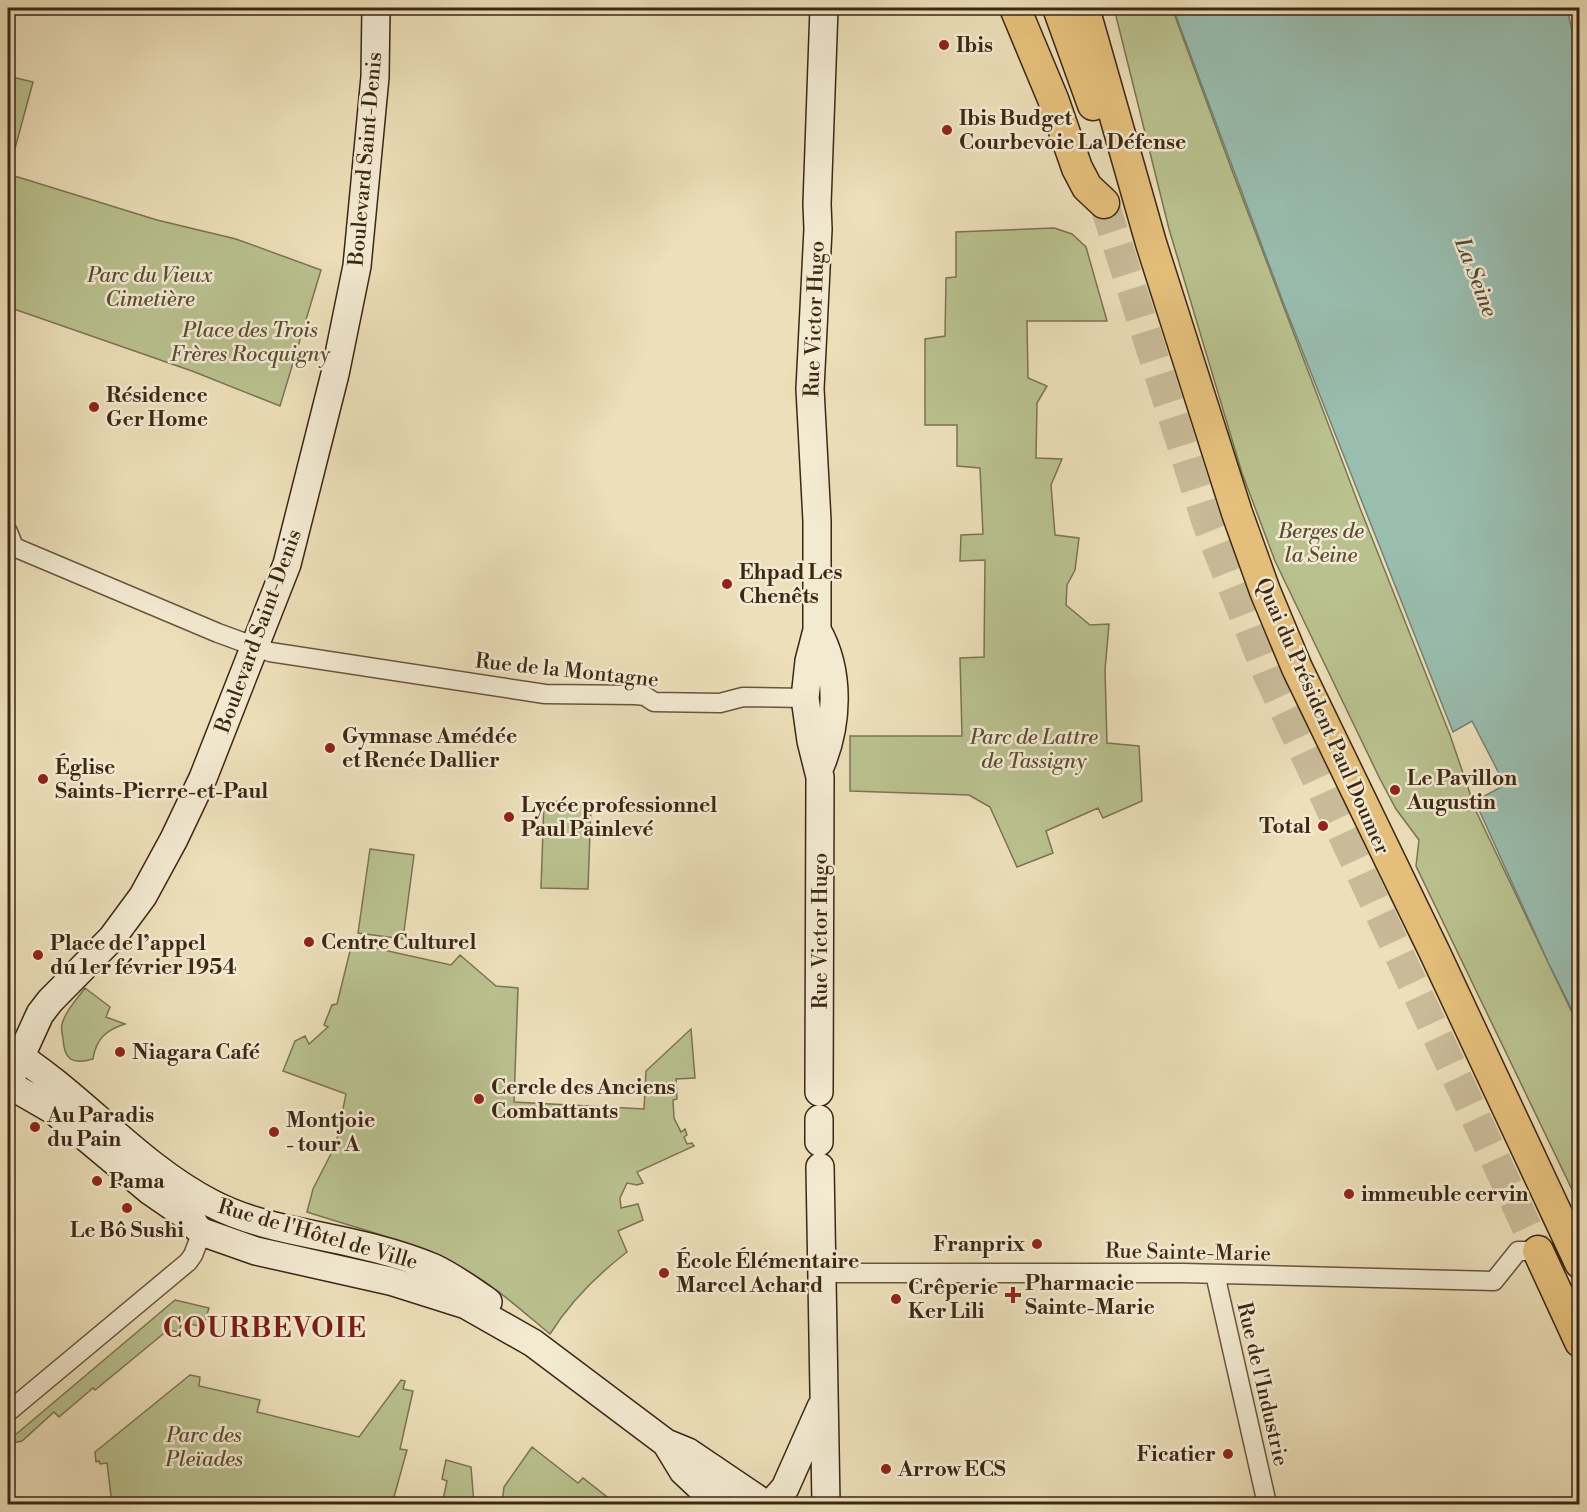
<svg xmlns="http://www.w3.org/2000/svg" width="1587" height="1512" viewBox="0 0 1587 1512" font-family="'Libre Bodoni',serif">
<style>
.green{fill:#b9c18f;stroke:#7b7452;stroke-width:1.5}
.water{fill:#99bdaf;stroke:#748171;stroke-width:1.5}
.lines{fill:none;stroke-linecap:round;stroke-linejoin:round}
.primary-tunnel{stroke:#c9ba98;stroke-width:30;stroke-dasharray:30 15;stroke-linecap:butt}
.street-casing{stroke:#69553d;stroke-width:21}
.secondary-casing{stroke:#3d2714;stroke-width:30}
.primary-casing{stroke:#3d2714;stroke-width:33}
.street{stroke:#f3ead2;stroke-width:18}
.secondary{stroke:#f3ead2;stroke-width:27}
.primary{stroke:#e6c07c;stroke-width:30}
.poi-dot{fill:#8f2418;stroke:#f3ead2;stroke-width:2}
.labels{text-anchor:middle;stroke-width:5;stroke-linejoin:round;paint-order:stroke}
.poi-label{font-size:21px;font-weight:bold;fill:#3d2714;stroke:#f3ead2;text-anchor:start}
.street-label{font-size:21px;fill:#3d2714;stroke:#f3ead2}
.park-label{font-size:21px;font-style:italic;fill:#5c4e33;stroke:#f3ead2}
.water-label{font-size:22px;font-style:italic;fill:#544c3b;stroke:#f3ead2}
.district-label{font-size:27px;font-weight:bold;letter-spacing:1.5px;fill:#7a1f14;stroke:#f3ead2}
</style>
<rect width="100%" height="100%" fill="#ecdfb9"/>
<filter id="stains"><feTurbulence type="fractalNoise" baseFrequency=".00333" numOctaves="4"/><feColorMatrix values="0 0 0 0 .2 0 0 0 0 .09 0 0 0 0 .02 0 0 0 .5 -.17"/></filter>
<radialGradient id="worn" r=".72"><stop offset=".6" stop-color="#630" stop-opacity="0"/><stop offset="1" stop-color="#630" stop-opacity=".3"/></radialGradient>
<path class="green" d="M 1114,8 L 1172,8 L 1233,173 L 1360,508 L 1450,735 L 1476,811 L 1579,1027 L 1579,1204 L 1416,866 L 1419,840 L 1396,809 L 1380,779 L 1275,561 L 1242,473 L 1169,229 Z
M 8,76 L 33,82 L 8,174 L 157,220 L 236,239 L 321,270 L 280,406 L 192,371 L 8,307 Z
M 1054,228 L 1072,234 L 1086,247 L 1107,321 L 1027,321 L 1028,378 L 1047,386 L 1037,403 L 1036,458 L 1062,459 L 1051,485 L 1055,535 L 1079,538 L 1075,570 L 1067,585 L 1066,605 L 1090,625 L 1109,624 L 1105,670 L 1107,743 L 1139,746 L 1142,801 L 1103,818 L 1098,808 L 1046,831 L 1053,853 L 1017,867 L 990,807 L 969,795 L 850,791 L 850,736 L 962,736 L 960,658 L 984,657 L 985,560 L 960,561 L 961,535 L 983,534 L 980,468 L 957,466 L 957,425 L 925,425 L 925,339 L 945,336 L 946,278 L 956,277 L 956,232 Z
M 544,801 L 591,803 L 588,889 L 541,888 Z
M 370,849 L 414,855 L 403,939 L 358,933 Z
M 352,943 L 451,965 L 460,955 L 496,986 L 518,988 L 514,1102 L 644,1109 L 646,1071 L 691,1029 L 695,1078 L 676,1079 L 677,1099 L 673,1100 L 674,1118 L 681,1132 L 685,1129 L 687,1135 L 684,1137 L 687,1144 L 692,1143 L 694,1146 L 637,1172 L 643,1183 L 637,1185 L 627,1183 L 620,1198 L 621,1208 L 638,1204 L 643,1220 L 618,1231 L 627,1252 C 597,1275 570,1302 550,1334 C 522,1311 494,1285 462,1268 C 415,1242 359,1229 307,1212 L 313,1189 L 336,1144 L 346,1094 L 283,1071 L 295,1041 L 305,1036 L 309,1044 L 328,1027 L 324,1025 L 332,1005 L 337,1004 Z
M 85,988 L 110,1007 L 106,1017 L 125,1024 C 106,1030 96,1039 93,1059 C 72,1065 64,1060 63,1038 C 62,1034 61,1028 62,1024 C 65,1011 78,998 85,988 Z
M 175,1300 L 209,1308 L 203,1327 L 182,1322 L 179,1332 L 168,1330 L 95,1390 L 93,1388 L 59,1417 L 54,1412 L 22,1441 L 8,1444 L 8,1441 Z
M 190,1375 L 200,1377 L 199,1386 L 260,1400 L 257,1412 L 359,1437 L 401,1380 L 405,1381 L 403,1389 L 413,1391 L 400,1449 L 407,1450 L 392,1504 L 112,1504 L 107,1463 L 100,1464 L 99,1461 L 96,1462 L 95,1452 Z
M 532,1447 L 578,1483 L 583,1478 L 611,1500 L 608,1504 L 502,1504 L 504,1487 Z
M 446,1460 L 471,1467 L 474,1504 L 442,1504 L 447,1481 L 442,1479 Z"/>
<path class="water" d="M 1173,8 L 1567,8 L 1580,67 L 1579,1024 L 1548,962 L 1475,801 L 1505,785 L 1472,721 L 1453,732 L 1283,302 Z"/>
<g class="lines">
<path class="primary-tunnel" d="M 1104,203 L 1207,523 L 1268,675 L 1538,1251"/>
<defs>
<path id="street" d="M 8,532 L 14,547 L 218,633 L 270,652 L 545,694 L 636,695 L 645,696 L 654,702 L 720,703 L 743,697 L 805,698
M 823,1273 L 1183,1273 L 1494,1281 L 1518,1251 L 1538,1251
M 1215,1274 L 1267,1504
M 8,1412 L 188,1262 L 193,1255 L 202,1232"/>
<path id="secondary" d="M 817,630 C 841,672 838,727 819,769
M 8,1049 C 80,1093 137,1165 211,1203 C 243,1220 280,1228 315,1235 C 354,1243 397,1252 434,1268 C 453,1277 471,1290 488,1302
M 8,1084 L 40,1014 L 50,1001 L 112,938 L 143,896 L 174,839 L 203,778 L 287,564 L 335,374 L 357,266 L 375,77 L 376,8
M 8,1084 L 53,1110 L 150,1191 L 192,1220 L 196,1227 L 202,1232 L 256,1251 L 390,1281 L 466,1305 L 533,1343 L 666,1443 L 688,1452 L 765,1504
M 819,1092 L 820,777 L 811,741 L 805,698 L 809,661 L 817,630 L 817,521 L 810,389 L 818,229 L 817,204 L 824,8
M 819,1119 L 819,1142
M 820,1167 L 826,1504
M 666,1443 L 683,1471 L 718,1504
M 771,1504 L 785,1488 L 821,1407"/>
<path id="primary" d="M 1015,8 L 1053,99 L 1077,168 L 1087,187 L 1104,203
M 1058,8 L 1093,105
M 1084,8 L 1151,243 L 1237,513 L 1265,591 L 1297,668 L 1434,951 L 1580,1263
M 1538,1251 L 1580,1342"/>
</defs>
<use href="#street" class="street-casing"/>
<use href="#secondary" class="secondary-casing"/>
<use href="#primary" class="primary-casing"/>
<use href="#street" class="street"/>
<use href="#secondary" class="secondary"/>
<use href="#primary" class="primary"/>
</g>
<g class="poi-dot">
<circle cx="944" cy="45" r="6"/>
<circle cx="947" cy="130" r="6"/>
<circle cx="94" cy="407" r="6"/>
<circle cx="727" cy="584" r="6"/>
<circle cx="330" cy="748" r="6"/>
<circle cx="43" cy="779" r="6"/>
<circle cx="1395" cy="790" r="6"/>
<circle cx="509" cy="817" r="6"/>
<circle cx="1323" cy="826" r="6"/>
<circle cx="309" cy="942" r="6"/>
<circle cx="38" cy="955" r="6"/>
<circle cx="120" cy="1052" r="6"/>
<circle cx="479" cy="1099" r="6"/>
<circle cx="35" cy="1127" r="6"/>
<circle cx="274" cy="1132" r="6"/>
<circle cx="97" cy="1181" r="6"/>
<circle cx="1349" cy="1194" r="6"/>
<circle cx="127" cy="1208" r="6"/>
<circle cx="1037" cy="1244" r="6"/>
<circle cx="664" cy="1273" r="6"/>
<path d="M1010 1286h6v6h6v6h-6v6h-6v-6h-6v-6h6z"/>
<circle cx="896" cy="1299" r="6"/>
<circle cx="1228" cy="1454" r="6"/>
<circle cx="886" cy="1469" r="6"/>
</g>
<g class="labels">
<g class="poi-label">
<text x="956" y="52">Ibis</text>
<text x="959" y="125">Ibis Budget<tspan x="959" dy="24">Courbevoie La Défense</tspan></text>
<text x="106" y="402">Résidence<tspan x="106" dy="24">Ger Home</tspan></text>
<text x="739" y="579">Ehpad Les<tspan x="739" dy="24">Chenêts</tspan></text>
<text x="342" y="743">Gymnase Amédée<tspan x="342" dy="24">et Renée Dallier</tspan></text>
<text x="55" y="774">Église<tspan x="55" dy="24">Saints-Pierre-et-Paul</tspan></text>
<text x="1407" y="785">Le Pavillon<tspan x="1407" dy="24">Augustin</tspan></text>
<text x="521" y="812">Lycée professionnel<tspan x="521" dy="24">Paul Painlevé</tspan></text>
<text x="1311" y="833" text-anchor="end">Total</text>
<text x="321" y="949">Centre Culturel</text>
<text x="50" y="950">Place de l’appel<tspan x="50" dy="24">du 1er février 1954</tspan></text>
<text x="132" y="1059">Niagara Café</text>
<text x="491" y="1094">Cercle des Anciens<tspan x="491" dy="24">Combattants</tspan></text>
<text x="47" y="1122">Au Paradis<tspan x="47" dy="24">du Pain</tspan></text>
<text x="286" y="1127">Montjoie<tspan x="286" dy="24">- tour A</tspan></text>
<text x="109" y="1188">Pama</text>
<text x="1361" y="1201">immeuble cervin</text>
<text x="127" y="1237" text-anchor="middle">Le Bô Sushi</text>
<text x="1025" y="1251" text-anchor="end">Franprix</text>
<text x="676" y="1268">École Élémentaire<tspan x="676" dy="24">Marcel Achard</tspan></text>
<text x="1025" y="1290">Pharmacie<tspan x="1025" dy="24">Sainte-Marie</tspan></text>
<text x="908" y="1294">Crêperie<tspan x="908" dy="24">Ker Lili</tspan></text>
<text x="1216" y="1461" text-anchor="end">Ficatier</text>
<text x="898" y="1476">Arrow ECS</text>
</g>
<g class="street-label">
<text transform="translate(365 159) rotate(-85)" y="7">Boulevard Saint-Denis</text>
<text transform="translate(814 319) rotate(-88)" y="7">Rue Victor Hugo</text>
<text transform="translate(258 631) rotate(-70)" y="7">Boulevard Saint-Denis</text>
<text transform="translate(567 670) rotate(6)" y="7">Rue de la Montagne</text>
<text transform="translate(1323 716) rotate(66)" y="7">Quai du Président Paul Doumer</text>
<text transform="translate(820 931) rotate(-90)" y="7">Rue Victor Hugo</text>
<text transform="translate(318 1234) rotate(16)" y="7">Rue de l'Hôtel de Ville</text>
<text transform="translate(1188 1252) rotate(1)" y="7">Rue Sainte-Marie</text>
<text transform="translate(1263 1384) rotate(77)" y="7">Rue de l'Industrie</text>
</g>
<g class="park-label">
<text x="150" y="282">Parc du Vieux<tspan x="150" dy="24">Cimetière</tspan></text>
<text x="250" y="337">Place des Trois<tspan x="250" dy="24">Frères Rocquigny</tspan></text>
<text x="1321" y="538">Berges de<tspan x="1321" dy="24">la Seine</tspan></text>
<text x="1034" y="744">Parc de Lattre<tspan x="1034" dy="24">de Tassigny</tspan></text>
<text x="204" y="1442">Parc des<tspan x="204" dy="24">Pleïades</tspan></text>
</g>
<g class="water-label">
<text transform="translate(1477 277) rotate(69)" y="8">La Seine</text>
</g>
<g class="district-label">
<text x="265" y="1337">COURBEVOIE</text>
</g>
</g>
<rect width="1587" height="1512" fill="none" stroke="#ecdfb9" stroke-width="30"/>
<rect x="9" y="9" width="1569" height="1494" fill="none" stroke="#3d2714" stroke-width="3"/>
<rect x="15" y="15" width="1557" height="1482" fill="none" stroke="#3d2714" stroke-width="1.5"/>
<rect width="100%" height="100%" filter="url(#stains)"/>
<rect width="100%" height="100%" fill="url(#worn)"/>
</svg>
